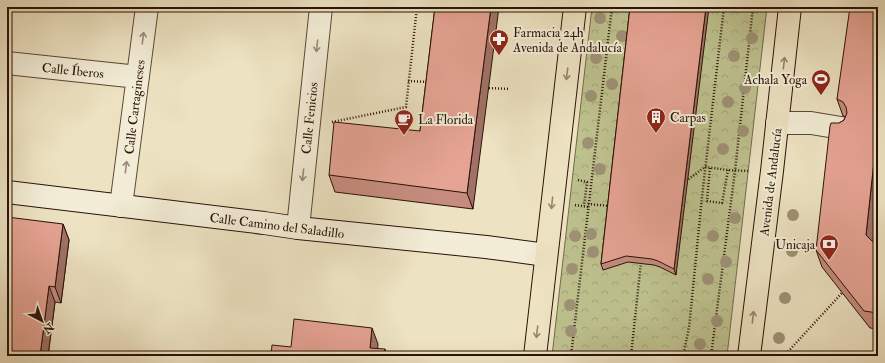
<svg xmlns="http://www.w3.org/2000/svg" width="885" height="363" viewBox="0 0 885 363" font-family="'IM FELL Double Pica',serif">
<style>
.park{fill:url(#park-crowns);stroke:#746a4b}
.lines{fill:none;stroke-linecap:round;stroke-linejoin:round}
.street-casing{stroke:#5b4636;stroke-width:24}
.secondary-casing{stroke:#2a1107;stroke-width:24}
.primary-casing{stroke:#2a1107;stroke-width:24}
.path{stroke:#2a1107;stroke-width:2.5;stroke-dasharray:1 2;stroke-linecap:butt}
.street{stroke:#f3edd7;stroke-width:22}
.secondary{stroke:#f3edd7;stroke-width:22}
.primary{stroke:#ede3c2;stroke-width:22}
.tree{fill:#9e9276}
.wall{fill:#c58c7e;stroke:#2a1107}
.shaded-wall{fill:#a07267;stroke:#2a1107}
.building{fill:#e5a393;stroke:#2a1107}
.oneway{stroke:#998a79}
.oneway2{stroke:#95846e}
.labels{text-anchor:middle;stroke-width:4;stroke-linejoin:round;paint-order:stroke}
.poi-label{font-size:13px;fill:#2a1107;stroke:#f3edd7;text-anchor:start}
.street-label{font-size:13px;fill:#2a1107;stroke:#f3edd7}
</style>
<defs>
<pattern id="park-crowns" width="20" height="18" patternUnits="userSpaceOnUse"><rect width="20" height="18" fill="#bec28f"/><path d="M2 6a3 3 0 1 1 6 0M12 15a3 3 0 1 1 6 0" fill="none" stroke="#a3a67a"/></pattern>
</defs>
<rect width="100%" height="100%" fill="#ede3c2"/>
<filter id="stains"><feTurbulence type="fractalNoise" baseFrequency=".005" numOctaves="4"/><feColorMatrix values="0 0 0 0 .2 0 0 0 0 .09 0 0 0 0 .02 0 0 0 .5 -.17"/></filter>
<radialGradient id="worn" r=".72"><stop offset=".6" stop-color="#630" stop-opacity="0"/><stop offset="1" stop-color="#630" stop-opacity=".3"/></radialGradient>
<path class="park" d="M 592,7 L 767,7 L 727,356 L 552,356 Z"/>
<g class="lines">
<defs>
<path id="street" d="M 7,63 L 138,77
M 777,123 L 811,123 L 841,128
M 121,206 L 147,7
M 298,228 L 321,7"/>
<path id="secondary" d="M 7,192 L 264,223 L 298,228 L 486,247 L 546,255"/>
<path id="primary" d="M 535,356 L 575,7
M 749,356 L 772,171 L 790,7"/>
</defs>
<use href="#street" class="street-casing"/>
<use href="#secondary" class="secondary-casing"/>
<use href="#primary" class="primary-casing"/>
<path class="path" d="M 408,81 L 428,82
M 489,88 L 510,89
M 332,122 L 406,107 L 417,7
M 710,168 L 707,201 L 722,203 L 728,170
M 578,180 L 587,182 L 584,206
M 686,181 L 705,167 L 728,170 L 748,171
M 588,204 L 610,206
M 575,205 L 588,207
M 571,356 L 612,7
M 631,356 L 641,262
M 683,356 L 689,328 L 702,197 L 724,7
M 711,356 L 735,171 L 753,7
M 784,356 L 842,293"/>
<use href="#street" class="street"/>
<use href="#secondary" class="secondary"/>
<use href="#primary" class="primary"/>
</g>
<g class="tree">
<circle cx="600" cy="18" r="6"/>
<circle cx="622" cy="36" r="6"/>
<circle cx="752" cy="38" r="6"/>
<circle cx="734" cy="56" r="6"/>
<circle cx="596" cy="58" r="6"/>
<circle cx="612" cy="84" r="6"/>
<circle cx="745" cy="88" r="6"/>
<circle cx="591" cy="96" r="6"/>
<circle cx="728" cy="102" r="6"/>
<circle cx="743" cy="131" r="6"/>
<circle cx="588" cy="143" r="6"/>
<circle cx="723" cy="149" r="6"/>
<circle cx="600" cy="169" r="6"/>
<circle cx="793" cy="215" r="6"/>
<circle cx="735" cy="218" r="6"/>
<circle cx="591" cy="234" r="6"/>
<circle cx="575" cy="236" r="6"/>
<circle cx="713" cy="236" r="6"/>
<circle cx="792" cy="251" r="6"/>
<circle cx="593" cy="252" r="6"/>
<circle cx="726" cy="262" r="6"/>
<circle cx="572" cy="269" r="6"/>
<circle cx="708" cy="279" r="6"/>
<circle cx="785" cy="298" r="6"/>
<circle cx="570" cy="305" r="6"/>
<circle cx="717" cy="321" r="6"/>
<circle cx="571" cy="331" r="6"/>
<circle cx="779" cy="338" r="6"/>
<circle cx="700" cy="344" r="6"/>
</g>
<path class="wall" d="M 435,7 L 473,209 L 335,192 L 329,175 L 420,131 Z
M 630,7 L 676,275 L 660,267 L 654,265 L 628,262 L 603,270 L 601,264 Z
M 878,7 L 878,195 L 873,242 L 878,247 L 878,329 L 870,328 L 822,267 L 816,250 L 839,123 L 844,120 L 846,117 L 843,116 L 837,99 Z
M 63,224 L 69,240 L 61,303 L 55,302 L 48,356 L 7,356 Z"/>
<path class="shaded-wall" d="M 491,7 L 499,7 L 473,209 L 467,193 Z
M 706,7 L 709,7 L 676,275 L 674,269 Z
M 878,124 L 878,195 L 872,251 L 866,235 Z
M 63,224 L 69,240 L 61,303 L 55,287 Z
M 49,286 L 55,302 L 48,356 L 40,356 Z
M 372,328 L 378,344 L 377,356 L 370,348 Z
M 385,349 L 387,356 L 384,356 Z"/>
<path class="building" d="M 435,7 L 491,7 L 467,193 L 329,175 L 334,122 L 420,131 Z
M 630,7 L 706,7 L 674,269 L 658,261 L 652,259 L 626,256 L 601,264 Z
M 850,7 L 878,7 L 878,124 L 866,235 L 878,247 L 878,313 L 864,311 L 816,250 L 830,126 L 831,123 L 839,123 L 844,120 L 847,113 L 846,107 L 843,102 L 837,99 Z
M 7,217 L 63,224 L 55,287 L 49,286 L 40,356 L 7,356 Z
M 294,319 L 372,328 L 370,348 L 385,349 L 384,356 L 271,356 L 272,345 L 291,347 Z"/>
<defs><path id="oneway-shaft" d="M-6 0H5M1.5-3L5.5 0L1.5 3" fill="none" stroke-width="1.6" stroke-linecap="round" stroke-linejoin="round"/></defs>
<g class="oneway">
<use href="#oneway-shaft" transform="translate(143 38) rotate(-83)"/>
<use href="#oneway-shaft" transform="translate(317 46) rotate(96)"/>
<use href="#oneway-shaft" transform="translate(126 167) rotate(-83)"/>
<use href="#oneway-shaft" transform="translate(303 175) rotate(96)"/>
</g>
<g class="oneway2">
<use href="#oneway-shaft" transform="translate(784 63) rotate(-83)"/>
<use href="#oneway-shaft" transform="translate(567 74) rotate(97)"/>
<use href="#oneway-shaft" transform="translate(552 203) rotate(96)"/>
<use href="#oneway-shaft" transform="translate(753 317) rotate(-83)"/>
<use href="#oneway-shaft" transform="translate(537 332) rotate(97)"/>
</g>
<defs>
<symbol id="pharmacy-pin" viewBox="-11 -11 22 30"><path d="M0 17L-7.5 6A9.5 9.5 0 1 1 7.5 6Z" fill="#8f2418" stroke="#f3edd7"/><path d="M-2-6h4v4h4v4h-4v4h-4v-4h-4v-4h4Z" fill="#fff"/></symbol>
<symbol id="stadium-pin" viewBox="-11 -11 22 30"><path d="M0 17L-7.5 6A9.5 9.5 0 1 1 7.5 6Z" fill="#8f2418" stroke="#f3edd7"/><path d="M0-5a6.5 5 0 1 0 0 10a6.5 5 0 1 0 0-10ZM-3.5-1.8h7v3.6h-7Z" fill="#fff"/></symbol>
<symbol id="building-pin" viewBox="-11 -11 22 30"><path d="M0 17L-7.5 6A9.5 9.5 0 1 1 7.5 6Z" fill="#8f2418" stroke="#f3edd7"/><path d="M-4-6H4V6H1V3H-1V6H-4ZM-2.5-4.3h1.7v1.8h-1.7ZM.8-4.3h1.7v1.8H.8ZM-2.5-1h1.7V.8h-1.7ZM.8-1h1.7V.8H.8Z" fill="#fff"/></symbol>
<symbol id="cafe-pin" viewBox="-11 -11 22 30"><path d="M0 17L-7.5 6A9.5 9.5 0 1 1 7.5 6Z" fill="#8f2418" stroke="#f3edd7"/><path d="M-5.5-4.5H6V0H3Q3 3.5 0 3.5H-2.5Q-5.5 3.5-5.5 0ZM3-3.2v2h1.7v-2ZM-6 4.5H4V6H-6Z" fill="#fff"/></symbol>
<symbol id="bank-pin" viewBox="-11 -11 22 30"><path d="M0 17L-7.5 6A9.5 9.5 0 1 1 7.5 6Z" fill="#8f2418" stroke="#f3edd7"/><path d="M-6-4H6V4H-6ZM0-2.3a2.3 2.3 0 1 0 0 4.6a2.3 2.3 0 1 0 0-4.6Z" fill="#fff"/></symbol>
</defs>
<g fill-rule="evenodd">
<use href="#pharmacy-pin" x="488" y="28" width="22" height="30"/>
<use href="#stadium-pin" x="810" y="68" width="22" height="30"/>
<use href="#building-pin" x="645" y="106" width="22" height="30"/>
<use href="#cafe-pin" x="393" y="108" width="22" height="30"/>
<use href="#bank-pin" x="818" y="233" width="22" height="30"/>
</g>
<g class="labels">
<g class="poi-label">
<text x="513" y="37">Farmacia 24h<tspan x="513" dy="15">Avenida de Andalucía</tspan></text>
<text x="807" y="84" text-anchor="end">Achala Yoga</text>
<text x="670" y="122">Carpas</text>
<text x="418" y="124">La Florida</text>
<text x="815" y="249" text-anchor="end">Unicaja</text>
</g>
<g class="street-label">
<text transform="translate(73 70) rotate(6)" y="5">Calle Íberos</text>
<text transform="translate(134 107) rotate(-83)" y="5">Calle Cartagineses</text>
<text transform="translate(309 118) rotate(-84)" y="5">Calle Fenicios</text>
<text transform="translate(770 182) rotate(-83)" y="5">Avenida de Andalucía</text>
<text transform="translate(277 225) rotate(7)" y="5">Calle Camino del Saladillo</text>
</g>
</g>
<rect width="885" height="363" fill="none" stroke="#ede3c2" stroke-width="24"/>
<rect x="8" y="8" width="869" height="347" fill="none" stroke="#2a1107" stroke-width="2"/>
<rect x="12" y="12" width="861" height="339" fill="none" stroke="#2a1107"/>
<g transform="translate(42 321) rotate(139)" stroke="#f3edd7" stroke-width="3" paint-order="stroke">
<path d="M0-3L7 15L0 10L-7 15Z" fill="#2a1107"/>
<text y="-6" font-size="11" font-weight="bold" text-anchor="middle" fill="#2a1107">N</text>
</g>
<rect width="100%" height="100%" filter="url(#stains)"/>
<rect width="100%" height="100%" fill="url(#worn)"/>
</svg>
